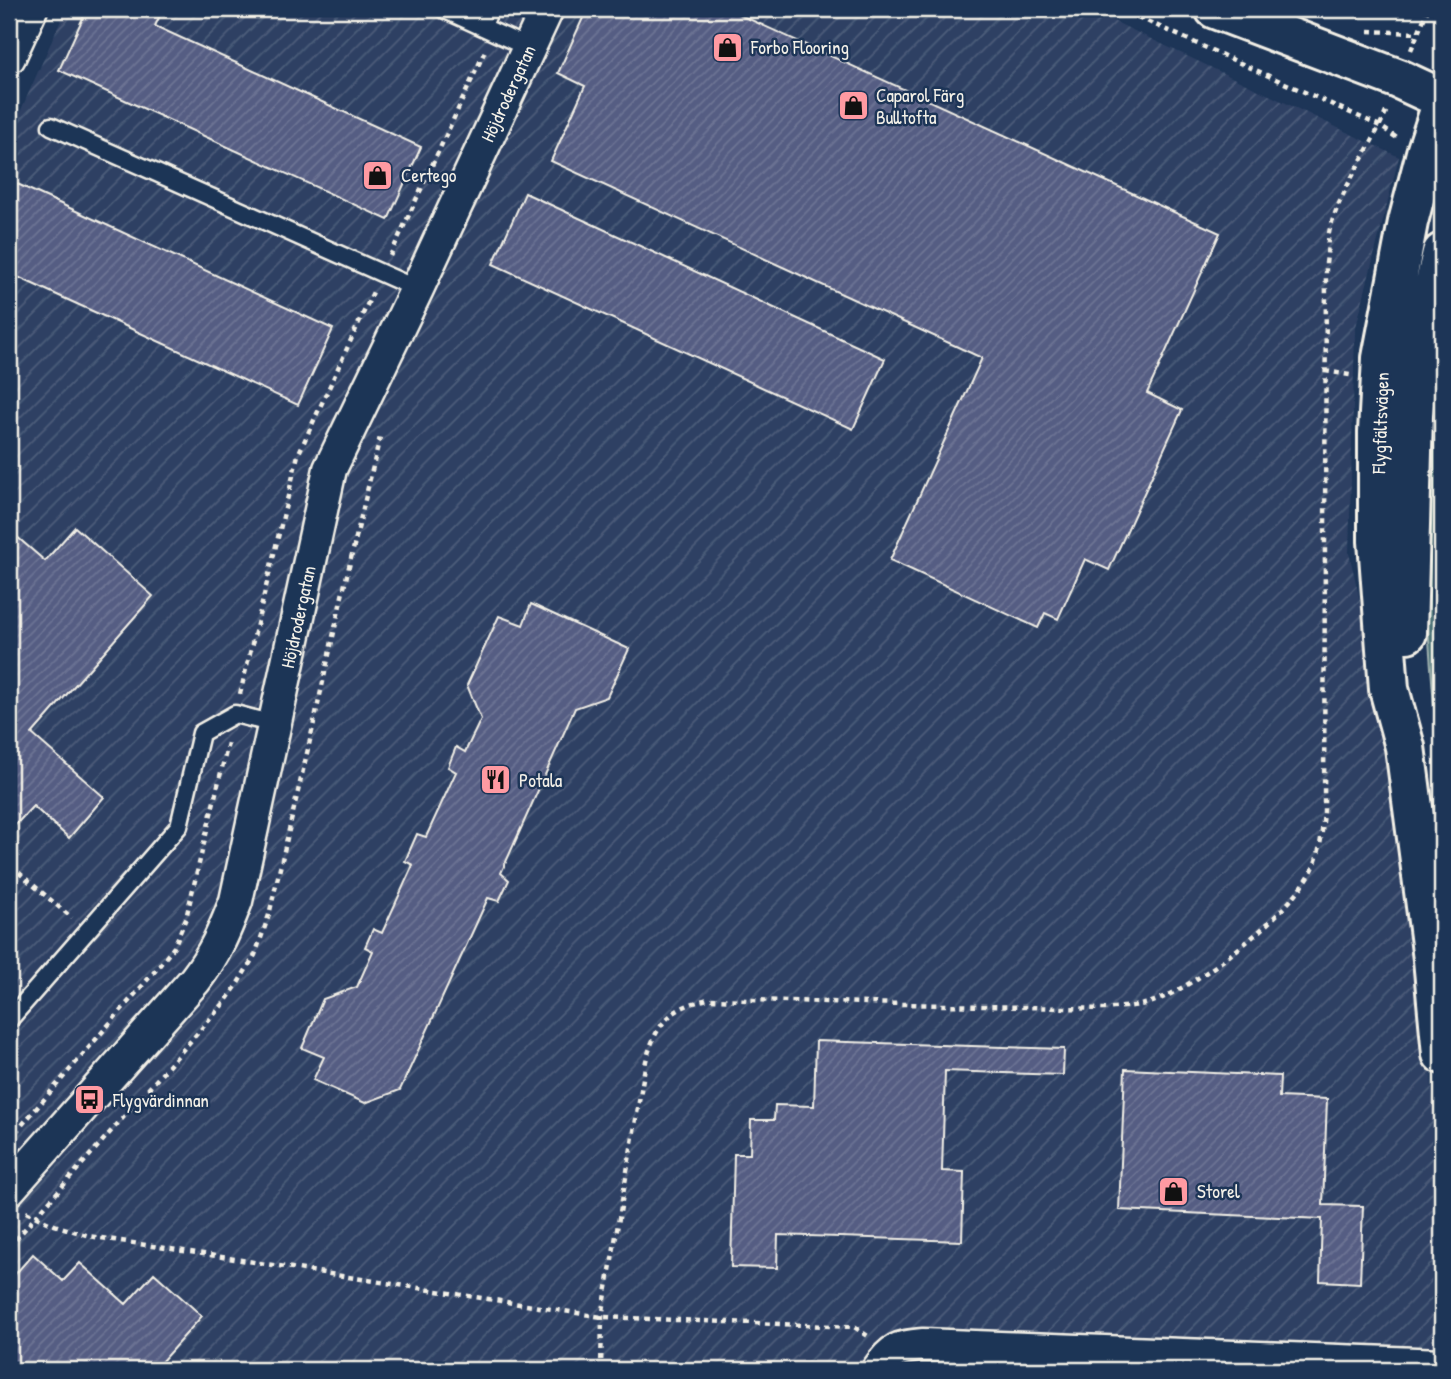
<svg xmlns="http://www.w3.org/2000/svg" width="1451" height="1379" viewBox="0 0 1451 1379" font-family="'Patrick Hand',sans-serif">
<style>
.industrial{fill:url(#industrial-furrows)}
.grass{fill:#497074;stroke:#9eb0ae;stroke-width:2}
.building{fill:url(#building-hatch);stroke:#f4f1e8;stroke-width:2}
.lines{fill:none;stroke-linecap:round;stroke-linejoin:round}
.service-casing{stroke:#f4f1e8;stroke-width:21}
.minor-casing{stroke:#f4f1e8;stroke-width:37}
.tertiary-casing{stroke:#f4f1e8;stroke-width:44}
.path{stroke:#f4f1e8;stroke-width:4.5;stroke-dasharray:5 5;stroke-linecap:butt}
.service{stroke:#1d3557;stroke-width:16}
.minor{stroke:#1d3557;stroke-width:32}
.tertiary{stroke:#1d3557;stroke-width:38}
.labels{text-anchor:middle;stroke-width:5;stroke-linejoin:round;paint-order:stroke}
.poi-label{font-size:19px;fill:#f4f1e8;stroke:#1d3557;text-anchor:start}
.street-label{font-size:19px;fill:#f4f1e8;stroke:#1d3557}
</style>
<defs>
<pattern id="industrial-furrows" width="10" height="10" patternUnits="userSpaceOnUse" patternTransform="scale(1.75)"><rect width="10" height="10" fill="#2e4164"/><path d="M-1 1l2-2M0 10L10 0M9 11l2-2" fill="none" stroke="#4d5d7a"/></pattern>
<pattern id="building-hatch" width="6" height="6" patternUnits="userSpaceOnUse" patternTransform="scale(1.75)"><rect width="6" height="6" fill="#555d83"/><path d="M-1 1l2-2M0 6l6-6M5 7l2-2" fill="none" stroke="#6e7595"/></pattern>
</defs>
<rect width="100%" height="100%" fill="#1d3557"/>
<filter id="ink" filterUnits="userSpaceOnUse"><feTurbulence type="fractalNoise" baseFrequency=".0143" numOctaves="2"/><feDisplacementMap in="SourceGraphic" scale="14" xChannelSelector="R" yChannelSelector="G"/><feConvolveMatrix kernelMatrix="1 2 1 2 8 2 1 2 1" color-interpolation-filters="sRGB"/></filter>
<g filter="url(#ink)">
<path class="industrial" d="M 66,9 L 1088,9 L 1399,157 L 1355,331 L 1349,553 L 1406,799 L 1435,1123 L 1442,1278 L 1442,1370 L 9,1370 L 9,137 Z"/>
<path class="grass" d="M 1441,385 L 1442,385 L 1442,725 L 1437,721 L 1434,705 C 1431,666 1427,627 1427,588 C 1426,521 1432,452 1441,385 Z"/>
<path class="building" d="M 87,9 L 163,9 L 155,26 L 421,147 L 388,220 L 59,70 Z
M 587,9 L 727,9 L 1220,233 L 1147,393 L 1182,410 L 1109,570 L 1085,559 L 1058,619 L 1045,613 L 1038,628 L 890,560 L 982,358 L 551,161 L 585,86 L 558,73 Z
M 13,182 L 333,329 L 298,405 L 9,273 L 9,191 Z
M 525,193 L 885,359 L 853,429 L 493,264 Z
M 75,527 L 153,596 L 32,734 L 104,797 L 69,838 L 33,806 L 9,832 L 9,530 L 45,561 Z
M 531,604 L 629,649 L 607,697 L 575,708 L 501,873 L 509,880 L 499,901 L 488,898 L 400,1090 L 365,1103 L 313,1080 L 324,1057 L 302,1048 L 323,999 L 357,987 L 373,951 L 365,947 L 373,929 L 382,933 L 413,865 L 405,861 L 417,834 L 426,837 L 456,772 L 448,767 L 456,747 L 465,752 L 481,719 L 467,685 L 499,616 L 523,625 Z
M 816,1041 L 1064,1049 L 1063,1075 L 945,1071 L 942,1171 L 964,1172 L 962,1241 L 778,1235 L 777,1268 L 731,1267 L 734,1154 L 750,1154 L 751,1120 L 774,1120 L 775,1105 L 814,1106 Z
M 1125,1069 L 1280,1076 L 1279,1097 L 1327,1099 L 1323,1205 L 1363,1206 L 1360,1283 L 1320,1281 L 1322,1219 L 1119,1210 Z
M 33,1254 L 63,1281 L 80,1263 L 126,1304 L 154,1273 L 202,1316 L 154,1370 L 9,1370 L 9,1281 Z
M 628,1367 L 722,1370 L 628,1370 Z"/>
<g class="lines">
<defs>
<path id="service" d="M 443,9 L 529,48
M 483,26 L 490,9
M 51,126 L 417,289
M 9,1020 L 179,826 L 201,733 L 235,714 L 274,724"/>
<g id="minor">
<path d="M 9,57 L 31,9"/>
<path id="s1" d="M 9,1189 L 195,980 C 215,954 224,932 236,901 L 330,469 L 417,289 L 547,9"/>
<path d="M 878,1370 C 892,1349 898,1347 923,1345 L 1442,1365"/>
</g>
<path id="tertiary" d="M 1215,9 L 1399,79 L 1442,99
M 1442,104 L 1426,153 L 1408,222 L 1382,358 L 1378,432 L 1378,541 L 1389,689 L 1405,747 L 1433,959 L 1442,1054
M 1407,633 L 1413,416 L 1418,355 L 1442,253"/>
</defs>
<use href="#service" class="service-casing"/>
<use href="#minor" class="minor-casing"/>
<use href="#tertiary" class="tertiary-casing"/>
<path class="path" d="M 1120,9 L 1380,126 L 1397,138
M 1369,31 L 1417,33
M 1411,50 L 1428,9
M 390,256 L 485,51
M 1325,371 L 1350,375
M 240,694 L 298,455 L 373,292
M 11,866 L 72,918
M 9,1140 L 155,971 L 174,947 L 186,918 L 228,743
M 26,1212 L 51,1224 L 89,1236 L 602,1317 L 854,1327 L 868,1336
M 9,1247 L 225,1002 L 235,988 L 255,955 L 269,915 L 311,736 L 342,596 L 380,437
M 601,1370 L 602,1317 L 646,1061 C 656,1023 670,1008 708,999 L 1104,1009 C 1119,1007 1137,1007 1152,1002 C 1197,987 1296,910 1314,866 C 1321,849 1322,830 1324,813 L 1326,263 C 1328,251 1327,237 1331,225 C 1344,183 1372,147 1388,107"/>
<use href="#service" class="service"/>
<use href="#minor" class="minor"/>
<use href="#tertiary" class="tertiary"/>
</g>
</g>
<defs>
<symbol id="shop-square" viewBox="-11 -11 22 22"><rect x="-9" y="-9" width="18" height="18" rx="4" fill="#ff9aa2" stroke="#1d3557"/><path d="M-5-2.5h2.3a2.7 3.5 0 0 1 5.4 0H5L5.5 6h-11ZM-1.5-2.5h3a1.5 2.3 0 0 0-3 0Z" fill="#111"/></symbol>
<symbol id="restaurant-square" viewBox="-11 -11 22 22"><rect x="-9" y="-9" width="18" height="18" rx="4" fill="#ff9aa2" stroke="#1d3557"/><path d="M-5-6h1v4h1v-4h1v4h1v-4h1v5L-1.5 .5V6h-2V.5L-5-1ZM5-6V6H3V1.5H1.5Q1.5-4 5-6Z" fill="#111"/></symbol>
<symbol id="bus-square" viewBox="-11 -11 22 22"><rect x="-9" y="-9" width="18" height="18" rx="4" fill="#ff9aa2" stroke="#1d3557"/><path d="M-5-6H5V4H4V6H2V4H-2V6H-4V4H-5ZM-3.5-4V0h7V-4ZM-3.5 1.2v1.5H-2V1.2ZM2 1.2v1.5H3.5V1.2Z" fill="#111"/></symbol>
</defs>
<g fill-rule="evenodd">
<use href="#shop-square" x="710" y="30" width="35" height="35"/>
<use href="#shop-square" x="836" y="88" width="35" height="35"/>
<use href="#shop-square" x="360" y="158" width="35" height="35"/>
<use href="#restaurant-square" x="478" y="762" width="35" height="35"/>
<use href="#bus-square" x="72" y="1082" width="35" height="35"/>
<use href="#shop-square" x="1156" y="1174" width="35" height="35"/>
</g>
<g class="labels">
<g class="poi-label">
<text x="751" y="54">Forbo Flooring</text>
<text x="876" y="102">Caparol Färg<tspan x="876" dy="22">Bulltofta</tspan></text>
<text x="401" y="182">Certego</text>
<text x="519" y="787">Potala</text>
<text x="113" y="1107">Flygvärdinnan</text>
<text x="1197" y="1198">Storel</text>
</g>
<g class="street-label">
<text dy="7" stroke="none"><textPath href="#s1" startOffset="1227">Höjdrodergatan</textPath></text>
<text transform="translate(1380 423) rotate(-88)" y="7">Flygfältsvägen</text>
<text dy="7" stroke="none"><textPath href="#s1" startOffset="660">Höjdrodergatan</textPath></text>
</g>
</g>
<rect width="1451" height="1379" fill="none" stroke="#1d3557" stroke-width="35"/>
<rect x="18" y="18" width="1416" height="1344" fill="none" stroke="#f4f1e8" stroke-width="2.5" filter="url(#ink)"/>
</svg>
